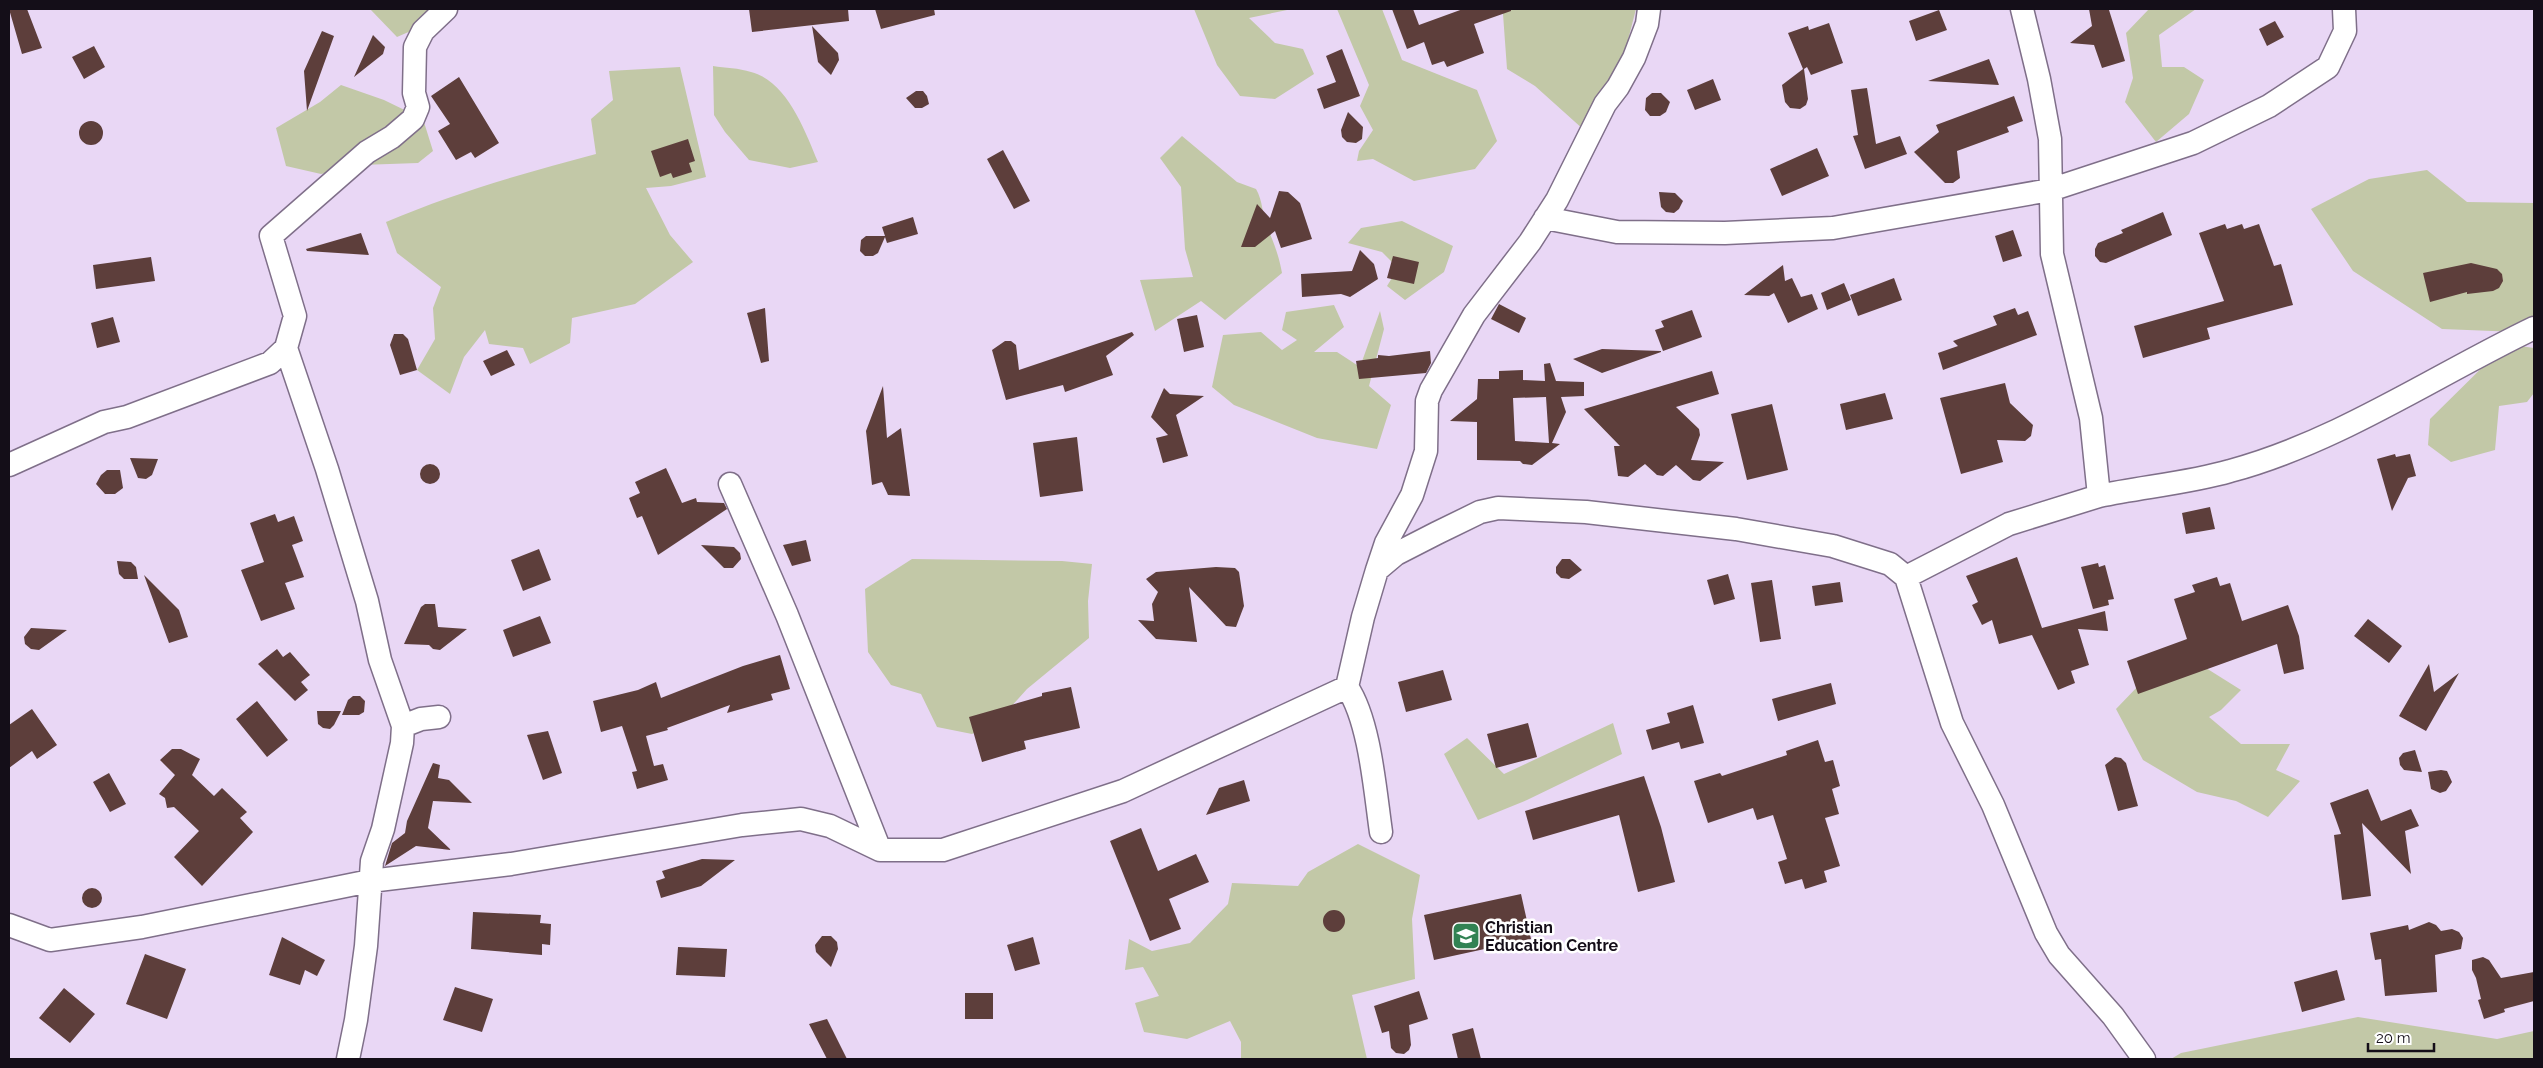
<svg xmlns="http://www.w3.org/2000/svg" width="2543" height="1068" viewBox="0 0 2543 1068" font-family="Raleway,sans-serif">
<style>
.green{fill:#c2c8a7}
.building{fill:#5d3e3b;fill-rule:evenodd}
.lines{fill:none;stroke-linecap:round;stroke-linejoin:round}
.street-casing{stroke:#7f6f89;stroke-width:25}
.street{stroke:#fff;stroke-width:22}
.labels{text-anchor:middle;stroke-width:5;stroke-linejoin:round;paint-order:stroke}
.poi-label{font-size:16px;font-weight:bold;fill:#140e18;stroke:#fff;text-anchor:start}
</style>
<rect width="100%" height="100%" fill="#e9d7f5"/>
<path class="green" d="M 370,9 L 459,9 L 459,10 L 397,37 Z
M 1194,9 L 1292,9 L 1249,18 L 1275,43 L 1303,49 L 1314,74 L 1275,99 L 1240,96 L 1217,65 Z
M 1337,9 L 1382,9 L 1402,60 L 1477,90 L 1497,141 L 1475,169 L 1414,181 L 1373,159 L 1357,161 L 1359,151 L 1373,130 L 1360,106 L 1369,85 Z
M 1498,9 L 1636,9 L 1620,71 L 1584,130 L 1535,86 L 1507,69 L 1503,14 Z
M 2149,9 L 2196,9 L 2159,35 L 2162,67 L 2184,67 L 2204,80 L 2189,114 L 2156,142 L 2125,102 L 2133,78 L 2126,33 Z
M 713,66 C 725,68 739,68 751,72 C 787,81 805,131 818,162 L 790,168 L 749,160 L 725,132 L 714,115 Z
M 680,67 L 706,177 L 671,186 L 646,188 L 670,235 L 693,262 L 635,304 L 572,318 L 570,343 L 530,364 L 523,348 L 489,344 L 485,330 L 464,357 L 450,394 L 417,370 L 435,339 L 433,308 L 441,287 L 397,253 L 386,222 C 454,193 524,173 596,154 L 591,119 L 613,100 L 609,71 Z
M 341,85 L 384,100 L 423,119 L 433,151 L 418,163 L 361,165 L 321,174 L 286,166 L 276,128 L 320,102 Z
M 1182,136 L 1237,182 L 1256,189 C 1263,201 1262,214 1267,227 C 1274,243 1279,256 1282,273 L 1225,320 L 1201,301 L 1155,331 L 1140,280 L 1193,277 L 1185,249 L 1181,187 L 1160,158 Z
M 2427,170 L 2467,202 L 2534,203 L 2534,324 L 2518,332 L 2442,329 L 2353,271 L 2311,209 L 2369,179 Z
M 1402,221 L 1453,246 L 1444,272 L 1405,300 L 1387,286 L 1398,268 L 1382,252 L 1348,243 L 1361,228 Z
M 1334,305 L 1344,327 L 1314,352 L 1337,352 L 1360,367 L 1380,311 L 1384,329 L 1369,386 L 1391,405 L 1377,449 L 1317,438 L 1234,405 L 1212,387 L 1223,335 L 1261,332 L 1282,350 L 1297,340 L 1282,330 L 1286,312 Z
M 2506,344 L 2534,348 L 2534,393 L 2527,402 L 2499,406 L 2495,450 L 2451,462 L 2428,445 L 2430,419 Z
M 912,559 L 1062,561 L 1092,564 L 1088,601 L 1089,638 L 1027,689 L 998,721 L 972,734 L 937,727 L 921,694 L 891,685 L 868,652 L 865,589 Z
M 2198,663 L 2241,690 L 2221,710 L 2209,717 L 2241,744 L 2290,744 L 2276,770 L 2300,781 L 2268,817 L 2236,801 L 2197,792 L 2143,760 L 2116,709 L 2141,683 Z
M 1613,723 L 1622,754 L 1527,800 L 1478,820 L 1444,754 L 1467,738 L 1504,774 Z
M 1358,844 L 1420,875 L 1412,919 L 1415,979 L 1352,995 L 1367,1059 L 1241,1059 L 1241,1042 L 1230,1021 L 1187,1039 L 1144,1032 L 1135,1003 L 1159,996 L 1143,967 L 1125,970 L 1129,939 L 1152,951 L 1190,943 L 1228,904 L 1232,883 L 1298,886 L 1308,872 Z
M 2358,1017 L 2497,1039 L 2534,1031 L 2534,1059 L 2171,1059 L 2181,1053 Z"/>
<path class="building" d="M 9,9 L 27,9 L 42,48 L 22,54 Z
M 749,9 L 848,9 L 849,21 L 752,32 Z
M 875,9 L 934,9 L 935,15 L 881,29 Z
M 1392,9 L 1413,9 L 1419,25 L 1463,9 L 1511,9 L 1511,11 L 1474,24 L 1484,53 L 1447,67 L 1444,61 L 1432,65 L 1424,42 L 1407,49 Z
M 2089,9 L 2109,10 L 2125,61 L 2102,68 L 2094,45 L 2070,43 L 2092,26 Z
M 1939,10 L 1947,30 L 1916,41 L 1909,21 Z
M 2275,21 L 2284,37 L 2267,46 L 2259,29 Z
M 1829,23 L 1843,63 L 1811,75 L 1807,67 L 1804,69 L 1808,99 L 1806,105 L 1800,109 L 1790,108 L 1785,102 L 1782,85 L 1803,69 L 1788,33 L 1808,26 L 1809,30 Z
M 812,26 L 838,53 L 839,60 L 831,75 L 818,62 Z
M 322,31 L 334,36 L 307,111 L 304,71 Z
M 373,35 L 385,47 L 383,54 L 354,77 Z
M 94,46 L 105,67 L 84,79 L 72,57 Z
M 1342,49 L 1360,96 L 1324,109 L 1317,89 L 1336,82 L 1326,56 Z
M 1989,59 L 1999,85 L 1928,81 Z
M 459,77 L 499,143 L 475,158 L 471,152 L 456,160 L 438,131 L 450,124 L 431,96 Z
M 1713,79 L 1721,100 L 1695,110 L 1687,90 Z
M 1867,88 L 1876,144 L 1900,136 L 1907,154 L 1865,169 L 1853,136 L 1858,135 L 1851,90 Z
M 916,91 L 923,91 L 927,96 L 929,104 L 922,108 L 915,108 L 906,98 Z
M 1652,93 L 1661,93 L 1670,102 L 1666,112 L 1660,116 L 1650,116 L 1645,110 L 1646,98 Z
M 2014,96 L 2023,121 L 2007,127 L 2009,132 L 1957,151 L 1960,178 L 1953,183 L 1945,183 L 1914,152 L 1939,132 L 1936,125 Z
M 1348,112 L 1363,127 L 1362,139 L 1356,143 L 1347,142 L 1342,137 L 1341,130 Z
M79 133a12 12 0 1 1 24 0a12 12 0 1 1-24 0Z
M 688,139 L 695,161 L 689,163 L 692,172 L 673,178 L 671,173 L 660,177 L 651,151 Z
M 1817,148 L 1829,176 L 1782,196 L 1770,169 Z
M 1003,150 L 1030,201 L 1014,209 L 987,159 Z
M 1279,191 L 1288,192 L 1300,203 L 1312,239 L 1281,248 L 1275,231 L 1255,247 L 1241,247 L 1257,204 L 1270,218 Z
M 1659,192 L 1675,193 L 1683,201 L 1679,209 L 1674,213 L 1666,212 L 1661,207 Z
M 2163,212 L 2172,235 L 2106,263 L 2100,262 L 2095,256 L 2095,249 L 2098,243 L 2123,233 L 2121,230 Z
M 913,217 L 918,234 L 887,243 L 885,237 L 878,253 L 873,256 L 865,256 L 860,251 L 861,240 L 866,236 L 885,236 L 882,227 Z
M 2225,224 L 2227,229 L 2242,224 L 2244,229 L 2259,224 L 2274,266 L 2281,264 L 2293,305 L 2207,328 L 2210,339 L 2143,358 L 2134,326 L 2224,301 L 2199,233 Z
M 2013,230 L 2022,256 L 2003,262 L 1995,236 Z
M 361,233 L 369,255 L 307,251 L 306,249 Z
M 1360,250 L 1374,264 L 1378,279 L 1350,297 L 1341,294 L 1302,297 L 1301,274 L 1352,271 Z
M 1393,256 L 1419,262 L 1414,284 L 1387,278 Z
M 151,257 L 155,281 L 96,289 L 93,265 Z
M 2471,263 L 2497,269 L 2502,274 L 2503,281 L 2499,288 L 2493,291 L 2467,294 L 2467,292 L 2430,302 L 2423,273 Z
M 1783,265 L 1785,281 L 1792,278 L 1801,297 L 1812,294 L 1818,309 L 1788,323 L 1774,293 L 1769,296 L 1744,295 Z
M 1894,278 L 1902,300 L 1858,316 L 1850,295 Z
M 1844,283 L 1851,300 L 1827,310 L 1821,293 Z
M 1499,304 L 1526,318 L 1519,333 L 1491,319 Z
M 765,308 L 769,361 L 761,363 L 747,313 Z
M 2015,308 L 2018,315 L 2028,311 L 2037,335 L 1943,370 L 1938,353 L 1958,346 L 1953,341 L 1997,325 L 1993,316 Z
M 1692,310 L 1702,337 L 1663,351 L 1655,330 L 1664,327 L 1661,321 Z
M 1197,315 L 1204,347 L 1184,352 L 1177,319 Z
M 113,317 L 120,342 L 97,348 L 91,323 Z
M 1132,332 L 1134,335 L 1106,356 L 1113,375 L 1065,392 L 1063,385 L 1006,400 L 992,350 L 1005,341 L 1011,341 L 1016,345 L 1019,370 Z
M 394,334 L 403,334 L 408,339 L 417,370 L 400,375 L 390,345 Z
M 1602,349 L 1661,351 L 1661,352 L 1602,373 L 1573,359 Z
M 507,350 L 515,365 L 491,376 L 483,361 Z
M 1430,351 L 1431,363 L 1426,373 L 1359,379 L 1356,361 L 1378,358 L 1378,355 L 1389,356 Z
M 1550,363 L 1556,381 L 1584,382 L 1584,396 L 1561,397 L 1566,412 L 1552,443 L 1560,444 L 1532,465 L 1523,464 L 1520,461 L 1477,460 L 1477,422 L 1450,421 L 1477,399 L 1478,379 L 1499,379 L 1499,371 L 1523,370 L 1523,380 L 1545,381 L 1544,364 ZM 1546,397 L 1549,443 L 1515,441 L 1513,398 Z
M 1712,371 L 1719,394 L 1676,407 L 1699,429 L 1700,435 L 1691,460 L 1724,462 L 1700,481 L 1693,480 L 1676,465 L 1663,476 L 1657,475 L 1645,464 L 1628,477 L 1618,476 L 1614,446 L 1620,446 L 1584,409 Z
M 2005,383 L 2010,403 L 2033,425 L 2031,436 L 2025,441 L 1997,440 L 2003,462 L 1961,474 L 1940,398 Z
M 883,386 L 887,438 L 901,428 L 910,496 L 888,495 L 882,482 L 872,485 L 866,431 Z
M 1164,388 L 1170,394 L 1204,396 L 1176,415 L 1188,456 L 1163,463 L 1156,438 L 1168,435 L 1151,417 Z
M 1885,393 L 1893,419 L 1846,430 L 1840,404 Z
M 1772,404 L 1788,470 L 1747,480 L 1731,414 Z
M 1077,437 L 1083,491 L 1040,497 L 1033,443 Z
M 2395,454 L 2396,457 L 2410,454 L 2416,476 L 2408,478 L 2392,511 L 2377,459 Z
M 130,458 L 158,459 L 152,475 L 146,479 L 138,478 Z
M420 474a10 10 0 1 1 20 0a10 10 0 1 1-20 0Z
M 666,468 L 682,503 L 696,498 L 697,502 L 724,503 L 727,509 L 658,555 L 642,516 L 637,518 L 629,498 L 640,493 L 635,482 Z
M 107,470 L 120,470 L 123,488 L 115,494 L 105,494 L 96,484 L 101,475 Z
M 2210,507 L 2215,529 L 2186,534 L 2182,513 Z
M 275,514 L 278,522 L 294,516 L 303,541 L 292,545 L 304,577 L 285,583 L 295,609 L 261,621 L 241,570 L 264,562 L 250,523 Z
M 806,540 L 811,561 L 792,566 L 783,545 Z
M 701,545 L 734,547 L 740,553 L 741,559 L 733,568 L 724,568 Z
M 539,549 L 551,580 L 523,591 L 511,560 Z
M 2017,557 L 2042,628 L 2105,611 L 2108,631 L 2078,629 L 2089,665 L 2071,671 L 2075,683 L 2058,690 L 2032,635 L 1999,644 L 1992,620 L 1982,625 L 1972,605 L 1978,602 L 1966,576 Z
M 1562,559 L 1570,559 L 1582,570 L 1569,579 L 1561,578 L 1556,573 L 1556,567 Z
M 117,561 L 131,562 L 136,567 L 138,579 L 124,579 L 119,574 Z
M 2098,563 L 2099,567 L 2105,565 L 2114,599 L 2108,600 L 2109,605 L 2093,609 L 2081,567 Z
M 1216,567 L 1235,568 L 1239,572 L 1244,606 L 1236,627 L 1226,626 L 1189,587 L 1197,642 L 1156,639 L 1138,620 L 1154,621 L 1152,604 L 1158,592 L 1146,579 L 1156,572 Z
M 1728,574 L 1735,599 L 1714,605 L 1707,580 Z
M 144,575 L 179,610 L 188,637 L 169,643 Z
M 2217,577 L 2220,586 L 2230,583 L 2242,621 L 2288,605 L 2299,636 L 2304,669 L 2284,674 L 2277,644 L 2138,694 L 2127,661 L 2187,639 L 2174,599 L 2195,592 L 2192,585 Z
M 1772,580 L 1781,639 L 1760,642 L 1751,583 Z
M 1840,582 L 1843,602 L 1815,606 L 1812,586 Z
M 425,604 L 435,604 L 438,627 L 467,629 L 440,650 L 433,649 L 429,645 L 404,644 L 421,607 Z
M 540,616 L 551,643 L 513,657 L 503,630 Z
M 2368,619 L 2402,646 L 2389,663 L 2354,636 Z
M 31,628 L 67,630 L 39,650 L 31,649 L 25,644 L 24,637 Z
M 277,649 L 283,657 L 290,652 L 310,675 L 301,682 L 308,690 L 295,701 L 258,664 Z
M 780,655 L 790,689 L 771,694 L 773,700 L 727,713 L 730,705 L 667,728 L 668,730 L 646,736 L 654,766 L 663,764 L 668,780 L 637,789 L 632,772 L 637,771 L 622,726 L 601,732 L 593,701 L 638,690 L 656,682 L 661,698 L 743,666 Z
M 2429,664 L 2434,692 L 2459,673 L 2426,731 L 2399,716 Z
M 1443,670 L 1452,700 L 1406,712 L 1398,682 Z
M 1831,683 L 1836,704 L 1778,721 L 1772,699 Z
M 1071,687 L 1080,728 L 1024,741 L 1026,749 L 982,762 L 969,717 L 1042,696 L 1042,693 Z
M 353,696 L 360,696 L 365,701 L 364,712 L 359,715 L 342,715 L 348,700 Z
M 257,701 L 288,740 L 267,757 L 236,719 Z
M 1693,705 L 1704,743 L 1681,749 L 1679,742 L 1652,750 L 1646,730 L 1670,723 L 1667,713 Z
M 32,709 L 57,745 L 37,759 L 32,751 L 9,768 L 9,725 Z
M 317,711 L 341,711 L 334,725 L 330,729 L 323,728 L 318,724 Z
M 1528,723 L 1537,757 L 1496,768 L 1487,734 Z
M 548,731 L 562,773 L 543,780 L 527,735 Z
M 1818,740 L 1825,762 L 1833,760 L 1840,786 L 1832,789 L 1839,814 L 1825,818 L 1840,866 L 1824,871 L 1827,882 L 1805,889 L 1802,879 L 1785,884 L 1778,862 L 1787,859 L 1773,815 L 1757,820 L 1753,808 L 1708,823 L 1694,781 L 1720,773 L 1722,776 L 1787,755 L 1786,751 Z
M 172,749 L 181,749 L 200,759 L 192,775 L 214,796 L 222,788 L 247,812 L 240,818 L 253,832 L 202,886 L 174,857 L 199,831 L 174,807 L 167,808 L 165,798 L 159,794 L 175,775 L 160,760 Z
M 2415,750 L 2422,772 L 2404,770 L 2400,765 L 2399,758 L 2403,753 Z
M 2115,757 L 2121,758 L 2126,763 L 2138,806 L 2118,811 L 2105,765 Z
M 433,763 L 440,765 L 438,778 L 449,780 L 472,803 L 433,801 L 428,828 L 451,850 L 416,846 L 385,866 L 392,843 L 405,833 L 407,821 Z
M 2441,770 L 2447,771 L 2452,782 L 2446,791 L 2440,793 L 2431,789 L 2428,772 Z
M 109,773 L 126,804 L 110,812 L 93,782 Z
M 1644,776 L 1661,827 L 1675,882 L 1638,892 L 1619,815 L 1533,840 L 1525,811 Z
M 1244,780 L 1250,801 L 1206,815 L 1219,788 Z
M 2368,789 L 2381,821 L 2411,809 L 2419,826 L 2405,831 L 2411,874 L 2362,823 L 2371,896 L 2342,900 L 2334,835 L 2341,834 L 2330,803 Z
M 1141,828 L 1158,871 L 1196,854 L 1209,882 L 1169,899 L 1181,929 L 1150,941 L 1110,841 Z
M 702,859 L 735,860 L 701,886 L 661,898 L 656,881 L 665,878 L 662,871 Z
M82 898a10 10 0 1 1 20 0a10 10 0 1 1-20 0Z
M 1521,894 L 1531,939 L 1434,960 L 1424,915 Z
M1323 921a11 11 0 1 1 22 0a11 11 0 1 1-22 0Z
M 473,912 L 541,915 L 540,923 L 551,924 L 550,945 L 542,944 L 542,955 L 471,949 Z
M 2429,922 L 2436,925 L 2441,931 L 2452,929 L 2459,932 L 2463,938 L 2461,949 L 2435,955 L 2437,992 L 2385,996 L 2381,959 L 2375,960 L 2370,933 L 2408,925 L 2409,930 Z
M 822,936 L 831,936 L 837,942 L 838,949 L 831,967 L 816,952 L 815,945 Z
M 282,937 L 325,960 L 317,976 L 305,970 L 300,985 L 269,975 Z
M 1033,937 L 1040,964 L 1015,971 L 1007,945 Z
M 678,947 L 727,949 L 725,977 L 676,975 Z
M 145,954 L 186,969 L 167,1019 L 126,1004 Z
M 2483,957 L 2489,960 L 2501,978 L 2534,972 L 2534,1001 L 2504,1009 L 2505,1012 L 2484,1019 L 2478,1000 L 2481,999 L 2476,978 L 2472,970 L 2472,960 Z
M 2337,970 L 2345,1000 L 2302,1012 L 2294,982 Z
M 455,987 L 493,999 L 482,1032 L 443,1020 Z
M 64,988 L 95,1014 L 70,1043 L 39,1018 Z
M 1419,991 L 1428,1019 L 1409,1025 L 1411,1045 L 1409,1050 L 1404,1054 L 1396,1053 L 1391,1048 L 1389,1031 L 1382,1033 L 1374,1006 Z
M 965,993 L 993,993 L 993,1019 L 965,1019 Z
M 827,1019 L 847,1059 L 827,1059 L 809,1024 Z
M 1473,1028 L 1481,1059 L 1458,1059 L 1452,1034 Z"/>
<g class="lines">
<defs>
<path id="street" d="M 1545,218 L 1617,232 L 1725,233 L 1833,228 L 2050,190 L 2193,143 L 2269,106 L 2328,67 L 2345,31 L 2344,9
M 9,465 L 104,422 L 127,417 L 270,363 L 286,348
M 730,484 L 787,615 L 880,850
M 2099,496 C 2141,487 2189,483 2230,471 C 2338,442 2434,376 2534,328
M 1377,570 L 1396,554 L 1437,533 L 1480,512 L 1498,508 L 1586,512 L 1736,529 L 1833,546 L 1890,564 L 1906,577 L 1952,723 L 1993,805 L 2046,933 L 2059,955 L 2113,1016 L 2144,1059
M 1906,577 L 2009,524 L 2099,496 L 2091,418 L 2052,254 L 2050,139 L 2039,79 L 2022,9
M 439,717 L 421,719 L 403,726 L 380,660 L 367,601 L 327,469 L 286,348 L 295,316 L 271,236 L 367,152 L 392,137 L 413,119 L 418,107 L 414,93 L 415,47 L 423,31 L 446,9
M 1381,832 C 1375,791 1370,721 1347,687 L 1363,617 L 1377,570 L 1386,543 L 1412,495 L 1426,451 L 1427,401 L 1431,390 L 1474,315 L 1530,242 L 1557,200 L 1605,104 L 1618,87 L 1634,58 L 1647,24 L 1649,9
M 9,925 L 50,940 L 142,927 L 370,881 L 511,864 L 742,825 L 801,819 L 830,826 L 880,850 L 943,850 L 1123,791 L 1347,687
M 348,1059 L 356,1020 L 366,946 L 372,861 L 383,829 L 402,743 L 403,726"/>
</defs>
<use href="#street" class="street-casing"/>
<use href="#street" class="street"/>
</g>
<defs>
<symbol id="school-square" viewBox="-11 -11 22 22"><rect x="-9" y="-9" width="18" height="18" rx="4" fill="#318253" stroke="#fff"/><path d="M0-5L7-2L0 1L-7-2ZM-4 1L0 2.5L4 1V4Q0 6-4 4Z" fill="#fff"/></symbol>
</defs>
<g fill-rule="evenodd">
<use href="#school-square" x="1450" y="920" width="32" height="32"/>
</g>
<g class="labels">
<g class="poi-label">
<text x="1485" y="933">Christian<tspan x="1485" dy="18">Education Centre</tspan></text>
</g>
</g>
<rect width="2543" height="1068" fill="none" stroke="#140e18" stroke-width="20"/>
<path d="M2368 1043v8h66v-8" fill="none" stroke="#140e18" stroke-width="2.5"/>
<text x="2376" y="1043" font-size="15" fill="#140e18" stroke="#ffffff" stroke-width="4" paint-order="stroke">20 m</text>
</svg>
